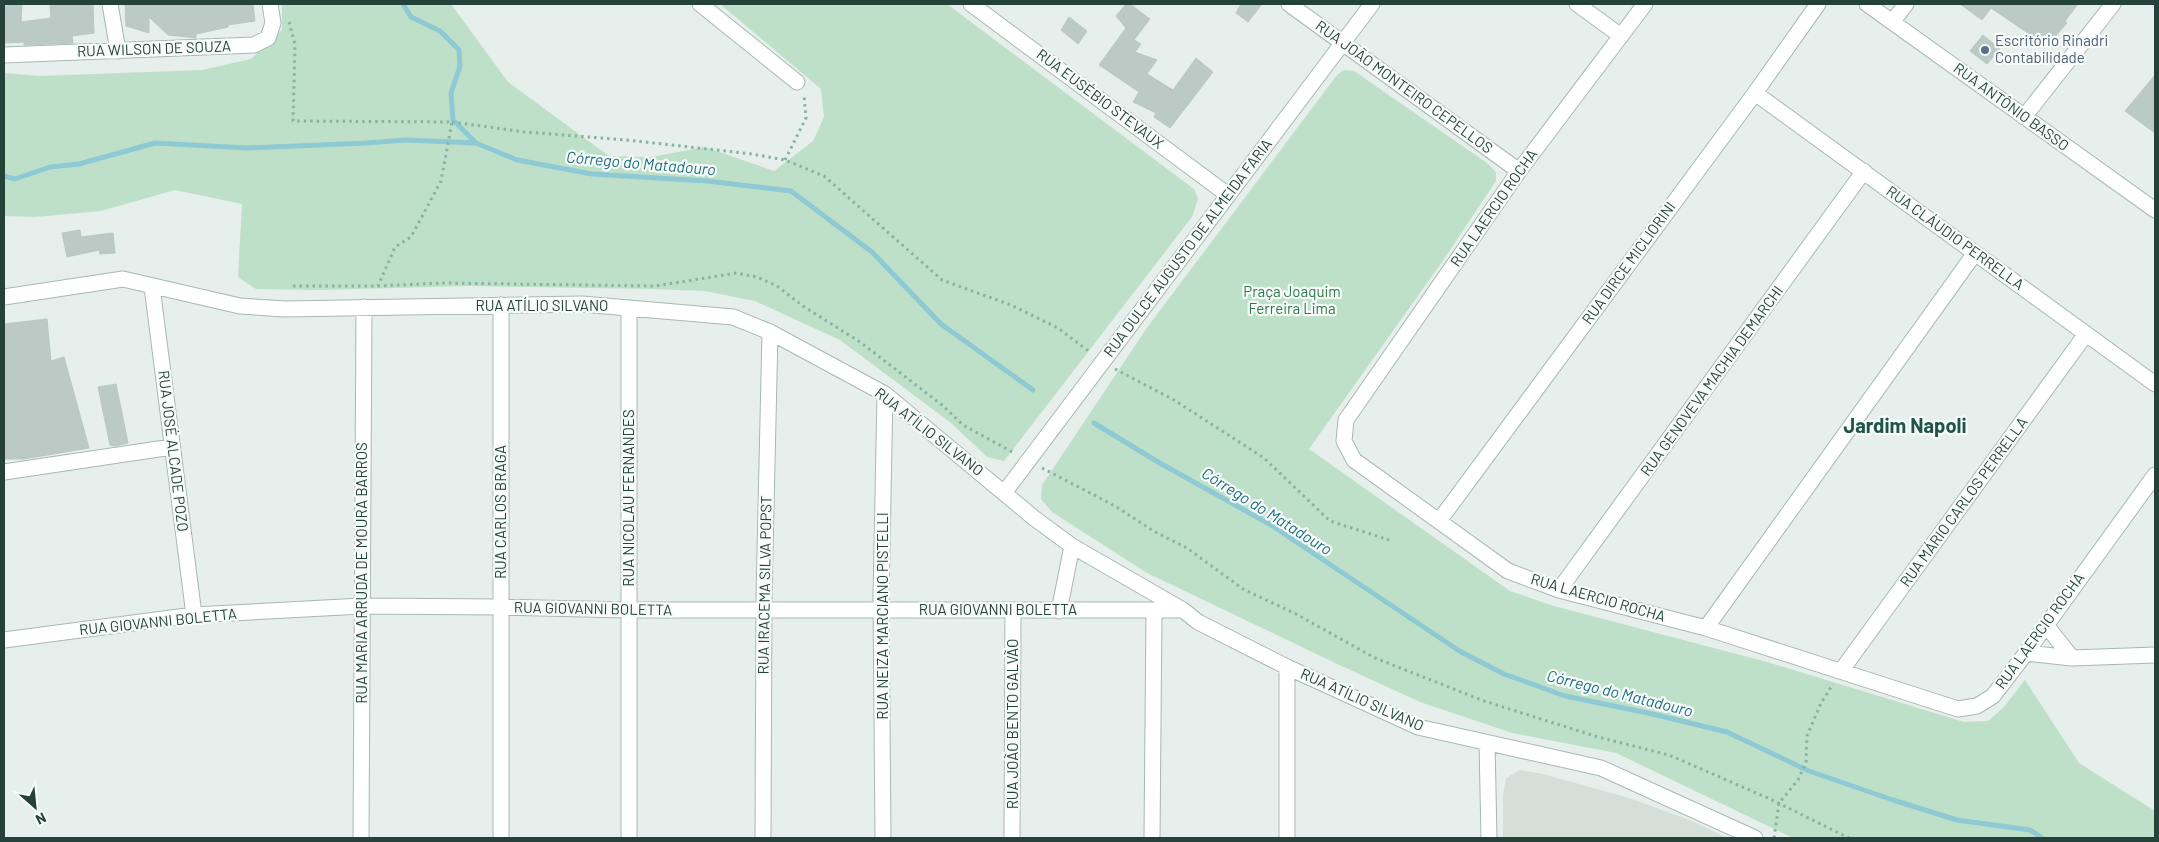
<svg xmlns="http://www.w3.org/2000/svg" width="2159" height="842" viewBox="0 0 2159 842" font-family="Barlow,sans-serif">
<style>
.built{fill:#d4dfda}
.green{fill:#bfe0c8}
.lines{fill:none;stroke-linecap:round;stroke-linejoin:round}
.stream{stroke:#8ec9d4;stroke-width:5}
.building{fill:#bbcac4;stroke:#b8c9c2}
.street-casing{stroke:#a8b8b2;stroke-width:17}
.path{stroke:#86b3a5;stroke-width:3;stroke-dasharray:2.5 4;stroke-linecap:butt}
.street{stroke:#fff;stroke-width:15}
.service-dot{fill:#5c6f8a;stroke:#f7fbf9;stroke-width:2}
.labels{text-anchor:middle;stroke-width:4.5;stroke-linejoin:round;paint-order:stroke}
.service-label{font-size:15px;fill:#4e5e75;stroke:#f7fbf9;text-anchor:start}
.street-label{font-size:15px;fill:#24423a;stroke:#f7fbf9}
.park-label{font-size:15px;fill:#2d7a4b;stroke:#f7fbf9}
.water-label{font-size:16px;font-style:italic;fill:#1c6f80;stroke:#f7fbf9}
.district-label{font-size:20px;font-weight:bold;fill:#1f5548;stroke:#f7fbf9}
</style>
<rect width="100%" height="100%" fill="#e6efeb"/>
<path class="built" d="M 1520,770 L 1543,774 L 1629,798 L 1692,821 L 1727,838 L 1503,838 L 1503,795 L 1506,778 Z"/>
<path class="green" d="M 282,4 L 451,4 L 508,82 L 609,156 L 651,157 L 705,147 L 774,171 L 813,141 L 824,117 L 821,89 L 720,4 L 947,4 L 1194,189 L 1198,199 L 1192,217 L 1004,461 L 987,457 L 951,423 L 840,340 L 755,301 L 705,291 L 652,289 L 469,286 L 320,290 L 256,289 L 238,277 L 242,204 L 175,190 L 101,211 L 35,217 L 4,216 L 4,73 L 40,76 L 202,70 L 251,59 L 282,30 Z
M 1344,70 L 1354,71 L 1487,163 L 1496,172 L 1496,181 L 1442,262 L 1309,449 L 1510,591 L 1554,606 L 1767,662 L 1964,722 L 1988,721 L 2004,707 L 2025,680 L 2079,763 L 2155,811 L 2155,838 L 1793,838 L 1616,753 L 1512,733 L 1420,702 L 1333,662 L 1147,573 L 1052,512 L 1041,499 L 1042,485 L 1146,329 L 1337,75 Z"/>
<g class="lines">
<path class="stream" d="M 403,4 L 411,17 L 440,31 L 459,50 L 460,66 L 451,93 L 453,120 L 476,143
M 4,176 L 15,179 L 50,167 L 79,164 L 155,143 L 247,148 L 366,143 L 406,140 L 476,143 L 517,160 L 592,174 L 707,181 L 791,191 L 872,252 L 941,324 L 1033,390
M 1094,423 L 1158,462 L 1271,525 L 1461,652 L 1504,674 L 1565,696 L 1648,713 L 1727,732 L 1809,771 L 1893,800 L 1957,820 L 2030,830 L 2042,838"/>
</g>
<path class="building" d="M 8,4 L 22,4 L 21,22 L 51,18 L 50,5 L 93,4 L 94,33 L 72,36 L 73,43 L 24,45 L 24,42 L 4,43 L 4,6 L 8,6 Z
M 125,4 L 253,4 L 255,21 L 228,25 L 228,27 L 196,34 L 196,38 L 168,35 L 149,17 L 149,33 L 126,26 Z
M 1126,4 L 1130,4 L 1150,19 L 1134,40 L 1141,44 L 1135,52 L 1157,60 L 1147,74 L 1173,90 L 1196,58 L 1213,72 L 1170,128 L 1154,117 L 1156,113 L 1133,102 L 1139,92 L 1099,65 L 1126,28 L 1116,16 Z
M 1241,4 L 1262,4 L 1248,22 L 1236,13 Z
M 1960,4 L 2078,4 L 2065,21 L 2067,23 L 2047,46 L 1991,8 L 1982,20 Z
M 1069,17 L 1087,31 L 1078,44 L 1061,30 Z
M 1983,35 L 2000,49 L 1987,64 L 1970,51 Z
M 2155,75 L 2155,133 L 2125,111 Z
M 80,230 L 81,237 L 113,233 L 115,253 L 100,254 L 99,250 L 67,257 L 62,233 Z
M 47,319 L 51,361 L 64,357 L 89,448 L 24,459 L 4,459 L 4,324 Z
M 116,384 L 128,443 L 115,446 L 110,445 L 98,387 Z"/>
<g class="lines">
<defs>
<path id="street" d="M 110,4 L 118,51
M 700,4 L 797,82
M 971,4 L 1228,195
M 1289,4 L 1519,171
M 1577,4 L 1621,36
M 1645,4 L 1519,171 L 1346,420 L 1344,441 L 1354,460 L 1508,571 L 1559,590 L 1706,628 L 1958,709 L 1977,706 L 1993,696 L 2026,653 L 2155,475
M 1867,4 L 2155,210
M 1893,21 L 1906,4
M 4,55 L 254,45 L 268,38 L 273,23 L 270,4
M 1755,93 L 2155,384
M 2024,117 L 2113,4
M 152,287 L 194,615
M 4,297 L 123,279 L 240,306 L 285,309 L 582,304 L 733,317 L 770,332 L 885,394 L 1034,518 L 1072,546 L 1183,610 L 1198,622 L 1287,667 L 1418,727 L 1601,768 L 1755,838
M 501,305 L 501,838
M 629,308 L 629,838
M 4,472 L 172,447
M 1004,493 L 1372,4
M 1439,521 L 1755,93 L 1818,4
M 1559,590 L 1864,171
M 1059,611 L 1072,546
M 2046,625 L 2072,658
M 1706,628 L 1975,253
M 4,640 L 194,615 L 362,606 L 501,607 L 629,610 L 1183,610
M 2026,653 L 2072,658 L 2155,655
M 1841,671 L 2086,334
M 1487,743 L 1489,838
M 361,838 L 364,307
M 763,838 L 764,596 L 770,332
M 883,838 L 881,597 L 885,394
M 1012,838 L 1013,611
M 1152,838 L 1154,610
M 1287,838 L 1287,667"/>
</defs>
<use href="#street" class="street-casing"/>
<path class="path" d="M 289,22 L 295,44 L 293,121 L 452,122 L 441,181 L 411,237 L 395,247 L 378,286
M 452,122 L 525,132 L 627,140 L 752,154 L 785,160 L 824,176 L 942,280 L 1011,305 L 1058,328 L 1091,353
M 785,160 L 806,118 L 804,96
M 293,286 L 376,286 L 443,283 L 655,286 L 737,273 L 757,277 L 777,286 L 803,306 L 860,342 L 942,405 L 963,425 L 1014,453
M 1115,369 L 1174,400 L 1264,458 L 1330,521 L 1389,540
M 1042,468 L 1115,506 L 1155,532 L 1187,548 L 1243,589 L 1296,614 L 1375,658 L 1484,701 L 1598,737 L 1669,755 L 1768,798 L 1849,838
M 1774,838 L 1779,803 L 1798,780 L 1806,762 L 1807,736 L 1821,703 L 1833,684"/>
<use href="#street" class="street"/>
</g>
<circle class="service-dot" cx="1985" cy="50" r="5"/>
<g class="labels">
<g class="service-label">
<text x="1995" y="46">Escritório Rinadri<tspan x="1995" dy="17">Contabilidade</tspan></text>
</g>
<g class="street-label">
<text transform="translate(154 49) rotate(-2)" y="5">RUA WILSON DE SOUZA</text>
<text transform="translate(1404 87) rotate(36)" y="5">RUA JOÃO MONTEIRO CEPELLOS</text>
<text transform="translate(1100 99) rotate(37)" y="5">RUA EUSÉBIO STEVAUX</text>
<text transform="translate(2011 107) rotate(36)" y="5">RUA ANTÔNIO BASSO</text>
<text transform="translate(1494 208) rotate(-55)" y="5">RUA LAERCIO ROCHA</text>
<text transform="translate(1955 238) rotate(36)" y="5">RUA CLÁUDIO PERRELLA</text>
<text transform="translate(1188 248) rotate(-53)" y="5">RUA DULCE AUGUSTO DE ALMEIDA FARIA</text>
<text transform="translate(1629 263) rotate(-54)" y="5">RUA DIRCE MICLIORINI</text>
<text x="542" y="311">RUA ATÍLIO SILVANO</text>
<text transform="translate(1712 381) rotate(-54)" y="5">RUA GENOVEVA MACHIA DEMARCHI</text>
<text transform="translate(929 432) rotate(38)" y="5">RUA ATÍLIO SILVANO</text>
<text transform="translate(173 451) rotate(83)" y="5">RUA JOSÉ ALCADE POZO</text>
<text transform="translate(629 498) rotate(-90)" y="5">RUA NICOLAU FERNANDES</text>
<text transform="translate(1964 502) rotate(-54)" y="5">RUA MÁRIO CARLOS PERRELLA</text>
<text transform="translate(501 512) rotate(-90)" y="5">RUA CARLOS BRAGA</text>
<text transform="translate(362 573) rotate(-90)" y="5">RUA MARIA ARRUDA DE MOURA BARROS</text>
<text transform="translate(765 585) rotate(-89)" y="5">RUA IRACEMA SILVA POPST</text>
<text transform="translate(1598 598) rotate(16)" y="5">RUA LAERCIO ROCHA</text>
<text transform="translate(593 609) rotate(1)" y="5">RUA GIOVANNI BOLETTA</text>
<text x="998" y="615">RUA GIOVANNI BOLETTA</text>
<text transform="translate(883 616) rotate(-90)" y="5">RUA NEIZA MARCIANO PISTELLI</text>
<text transform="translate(158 622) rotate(-6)" y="5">RUA GIOVANNI BOLETTA</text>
<text transform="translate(2040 631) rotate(-54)" y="5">RUA LAERCIO ROCHA</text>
<text transform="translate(1362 700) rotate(24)" y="5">RUA ATÍLIO SILVANO</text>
<text transform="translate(1013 724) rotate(-90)" y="5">RUA JOÃO BENTO GALVÃO</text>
</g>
<g class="park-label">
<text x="1292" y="297">Praça Joaquim<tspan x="1292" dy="17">Ferreira Lima</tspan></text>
</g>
<g class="water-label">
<text transform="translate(641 163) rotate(5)" y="6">Córrego do Matadouro</text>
<text transform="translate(1267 511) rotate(32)" y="6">Córrego do Matadouro</text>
<text transform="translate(1620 693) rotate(14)" y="6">Córrego do Matadouro</text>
</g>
<g class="district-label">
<text x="1905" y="433">Jardim Napoli</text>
</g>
</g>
<rect width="2159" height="842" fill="none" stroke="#24423a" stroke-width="10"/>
<g transform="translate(35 807) rotate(153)" stroke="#f7fbf9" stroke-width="4" paint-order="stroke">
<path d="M0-4L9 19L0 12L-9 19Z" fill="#24423a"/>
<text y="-8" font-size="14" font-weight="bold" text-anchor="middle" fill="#24423a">N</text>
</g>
</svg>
